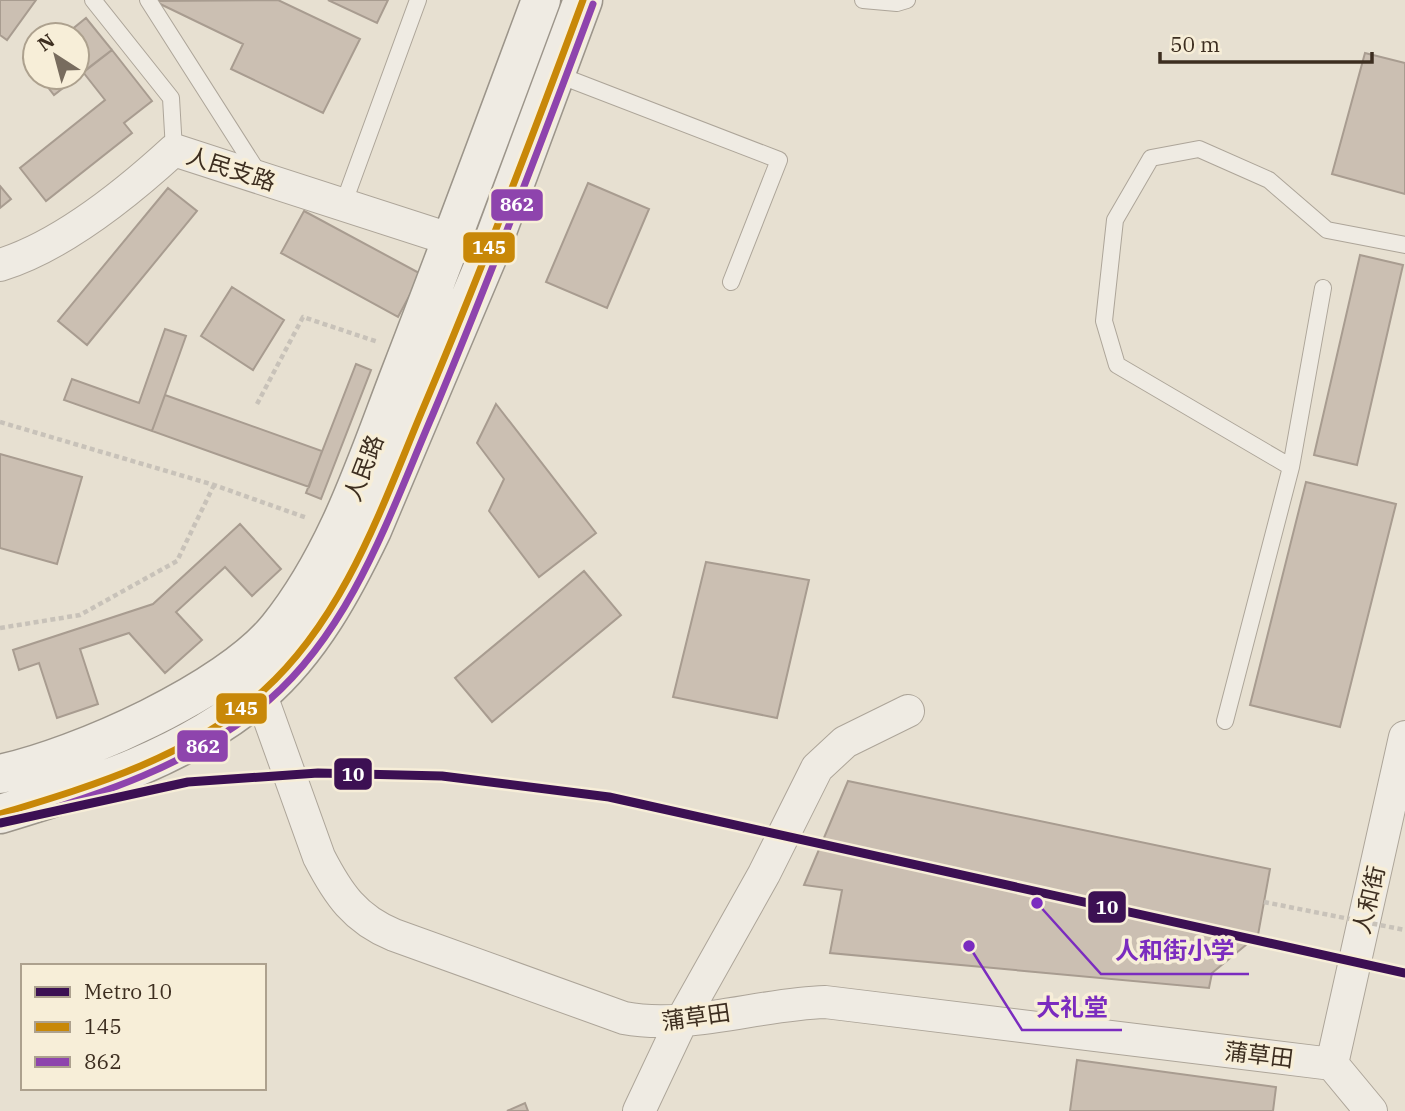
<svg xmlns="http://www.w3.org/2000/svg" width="1405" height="1111" viewBox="0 0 1405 1111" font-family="'IBM Plex Serif','Noto Sans SC',serif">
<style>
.building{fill:#cbbfb2;stroke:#a89c90;stroke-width:2}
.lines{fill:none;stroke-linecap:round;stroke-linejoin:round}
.service-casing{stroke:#ada599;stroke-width:18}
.minor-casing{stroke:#ada599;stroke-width:34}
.secondary-casing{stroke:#9c958a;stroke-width:41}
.path{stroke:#c8c2b9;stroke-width:4.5;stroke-dasharray:5 3.5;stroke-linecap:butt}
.service{stroke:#efebe3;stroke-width:16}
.minor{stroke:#efebe3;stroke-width:32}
.secondary{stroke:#efebe3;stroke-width:38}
.path-bridge{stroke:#c8c2b9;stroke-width:4.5;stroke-dasharray:5 3.5;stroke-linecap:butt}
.bus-1-casing{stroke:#f7eed8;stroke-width:12}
.bus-2-casing{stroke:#f7eed8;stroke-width:12}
.bus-1{stroke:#c88808;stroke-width:7}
.bus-2{stroke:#8e44ad;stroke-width:7}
.metro-1-casing{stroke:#f7eed8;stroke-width:14}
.metro-1{stroke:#3c1053;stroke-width:9}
.labels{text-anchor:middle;stroke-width:7;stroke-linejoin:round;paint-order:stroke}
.street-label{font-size:23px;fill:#3d2e20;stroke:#f7eed8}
.leader{fill:none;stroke:#7b2cbf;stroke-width:2.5}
.callout-dot{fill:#7b2cbf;stroke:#f7eed8;stroke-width:2.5}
.callout-label{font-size:24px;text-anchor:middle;font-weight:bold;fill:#7b2cbf;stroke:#f7eed8;stroke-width:7;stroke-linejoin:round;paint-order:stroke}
.line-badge{stroke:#f7eed8;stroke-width:2.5}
.badge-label{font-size:19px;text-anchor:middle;font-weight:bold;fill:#fff}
</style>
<rect width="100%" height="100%" fill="#e7e0d1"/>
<path class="building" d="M 0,0 L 36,0 L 7,40 L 0,35 Z
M 278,0 L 360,39 L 323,113 L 231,69 L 243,44 L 154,1 Z
M 328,0 L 388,0 L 377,23 Z
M 86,18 L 112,50 L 54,95 L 40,77 L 77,77 L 77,35 L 65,35 Z
M 112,50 L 152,101 L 124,123 L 132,133 L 46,201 L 20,168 L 105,100 L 83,72 Z
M 1365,53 L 1405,63 L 1405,194 L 1332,174 Z
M 588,183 L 649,209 L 607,308 L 546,282 Z
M 0,186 L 11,199 L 0,208 Z
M 168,188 L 197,211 L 87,345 L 58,321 Z
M 304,211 L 421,274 L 398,317 L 281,253 Z
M 1360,255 L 1403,265 L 1357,465 L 1314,455 Z
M 232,287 L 284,320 L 253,370 L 201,336 Z
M 165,329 L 186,336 L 152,431 L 64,400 L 72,379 L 139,403 Z
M 356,364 L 371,370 L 321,499 L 306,493 Z
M 165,395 L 322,451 L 309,487 L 152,431 Z
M 496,404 L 596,533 L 539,577 L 489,511 L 504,479 L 477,443 Z
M 0,454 L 82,477 L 57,564 L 0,548 Z
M 1306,482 L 1396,504 L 1340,727 L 1250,705 Z
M 240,524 L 281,569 L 252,596 L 225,567 L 176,612 L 202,640 L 165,673 L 129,633 L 80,649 L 98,704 L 57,718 L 39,663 L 19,670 L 13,650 L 153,604 Z
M 706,562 L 809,580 L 777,718 L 673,697 Z
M 584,571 L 621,615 L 492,722 L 455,678 Z
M 848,781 L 1270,869 L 1258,935 L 1212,973 L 1209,988 L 830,953 L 842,890 L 804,885 Z
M 1077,1060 L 1276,1087 L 1273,1111 L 1070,1111 Z
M 525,1103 L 528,1111 L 507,1111 Z"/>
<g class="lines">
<defs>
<path id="service" d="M 93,0 L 171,98 L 174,150
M 148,0 L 259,174
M 863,0 L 897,3 L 907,0
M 556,74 L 779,160 L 731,282
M 343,205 L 418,0
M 1291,467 L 1117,365 L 1104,321 L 1115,220 L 1151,158 L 1199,149 L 1269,180 L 1327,230 L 1405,245
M 1225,721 L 1291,467 L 1323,288"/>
<path id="minor" d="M 0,265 C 62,246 126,194 174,150 L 474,247
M 253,673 L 319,857 C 338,894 355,919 394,935 L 624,1018 C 688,1030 759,1004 825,1002 L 1332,1064
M 1332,1064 L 1405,737
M 1332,1064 L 1371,1111
M 639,1111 L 682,1020 L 764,874 L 817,768 L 845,742 L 908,711"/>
<path id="secondary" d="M 0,774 C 79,757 227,691 278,628 C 338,553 367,460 401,372 C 449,248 495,124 541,0
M 0,814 C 90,787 188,756 261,693 C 311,650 344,588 372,530 L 489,253 L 583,0"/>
</defs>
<use href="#service" class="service-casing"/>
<use href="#minor" class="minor-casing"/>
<use href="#secondary" class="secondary-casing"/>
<path class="path" d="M 257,404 L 303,317 L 378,342
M 0,422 L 214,485 L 307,518
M 0,628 L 80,615 L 177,561 L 214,485"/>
<use href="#service" class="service"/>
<use href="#minor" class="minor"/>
<use href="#secondary" class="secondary"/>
<path class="path-bridge" d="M 1264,902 L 1405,930"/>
<defs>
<path id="bus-1" d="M 0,814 C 92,786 190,757 263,691 C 344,618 381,509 422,411 C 480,275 532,138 583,0"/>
<path id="bus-2" d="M 3,824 C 96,796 194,765 269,700 C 353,627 390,513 433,414 C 490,278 542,141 593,4"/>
</defs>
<use href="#bus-1" class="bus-1-casing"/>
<use href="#bus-2" class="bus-2-casing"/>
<use href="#bus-1" class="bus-1"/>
<use href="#bus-2" class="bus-2"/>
<defs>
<path id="metro-1" d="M 0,823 L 188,782 L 318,773 L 442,776 L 609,797 L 1405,973"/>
</defs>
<use href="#metro-1" class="metro-1-casing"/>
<use href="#metro-1" class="metro-1"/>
</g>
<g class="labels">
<g class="street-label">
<text transform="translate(231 169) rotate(18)" y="8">人民支路</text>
<text transform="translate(364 468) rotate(-69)" y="8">人民路</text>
<text transform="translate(1369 900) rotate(-77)" y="8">人和街</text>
<text transform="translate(696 1017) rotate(-8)" y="8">蒲草田</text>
<text transform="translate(1259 1055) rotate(7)" y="8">蒲草田</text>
</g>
</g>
<path class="leader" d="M1037 903L1101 974H1249M969 946L1022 1030H1122"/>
<g class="callout-dot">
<circle cx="1037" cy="903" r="7"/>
<circle cx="969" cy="946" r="7"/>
</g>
<g class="callout-label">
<text x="1175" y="959">人和街小学</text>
<text x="1072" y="1016">大礼堂</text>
</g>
<g class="line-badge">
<rect x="490" y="188" width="54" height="34" rx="7" fill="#8e44ad"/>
<rect x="462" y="231" width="54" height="33" rx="7" fill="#c88808"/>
<rect x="215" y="692" width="53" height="33" rx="7" fill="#c88808"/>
<rect x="176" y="729" width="53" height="34" rx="7" fill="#8e44ad"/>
<rect x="333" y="757" width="40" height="34" rx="7" fill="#3c1053"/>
<rect x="1087" y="890" width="40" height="34" rx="7" fill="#3c1053"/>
</g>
<g class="badge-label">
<text x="517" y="211">862</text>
<text x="489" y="254">145</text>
<text x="241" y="715">145</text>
<text x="203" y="753">862</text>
<text x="353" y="781">10</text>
<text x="1107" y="914">10</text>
</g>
<rect x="21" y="964" width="245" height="126" fill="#f7eed8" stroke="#ada18e" stroke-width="2"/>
<rect x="35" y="987" width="35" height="10" fill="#3c1053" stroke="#ada18e" stroke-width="2"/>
<text x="84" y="999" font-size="21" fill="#3d2e20">Metro 10</text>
<rect x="35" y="1022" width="35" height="10" fill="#c88808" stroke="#ada18e" stroke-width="2"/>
<text x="84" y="1034" font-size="21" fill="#3d2e20">145</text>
<rect x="35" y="1057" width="35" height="10" fill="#8e44ad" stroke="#ada18e" stroke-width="2"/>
<text x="84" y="1069" font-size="21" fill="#3d2e20">862</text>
<g transform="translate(56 56) rotate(324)"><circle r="33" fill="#f7eed8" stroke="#ada18e" stroke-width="2"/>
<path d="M0-5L12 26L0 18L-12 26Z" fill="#786c5e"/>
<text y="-10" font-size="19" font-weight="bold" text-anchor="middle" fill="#3d2e20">N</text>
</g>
<path d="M1160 52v10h212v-10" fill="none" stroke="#3d2e20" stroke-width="3.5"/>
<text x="1170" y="52" font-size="21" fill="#3d2e20" stroke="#f7eed8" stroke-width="5" paint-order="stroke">50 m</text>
</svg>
